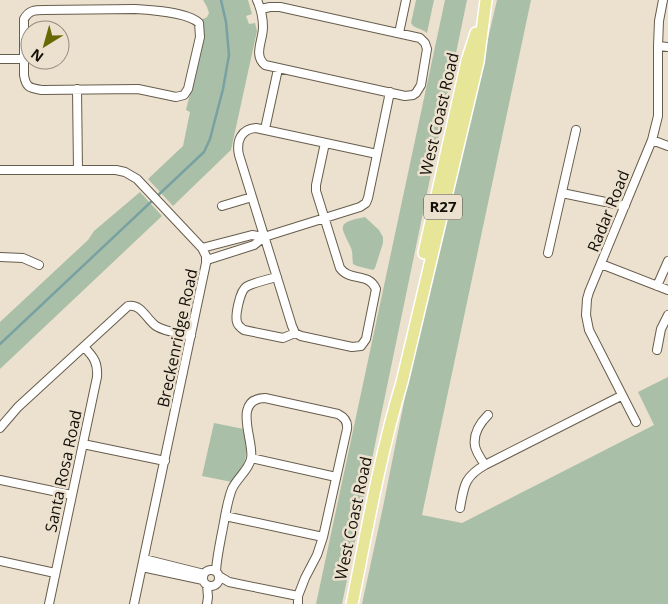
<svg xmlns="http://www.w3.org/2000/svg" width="668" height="604" viewBox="0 0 668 604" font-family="'Open Sans',sans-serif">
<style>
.green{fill:#aabfa8}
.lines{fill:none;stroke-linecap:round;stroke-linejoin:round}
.stream{stroke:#78a1a2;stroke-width:2.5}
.street-casing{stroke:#675d4d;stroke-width:10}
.primary-casing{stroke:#fff;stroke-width:14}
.street{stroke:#fff;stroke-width:8}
.primary{stroke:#e7e598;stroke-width:11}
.labels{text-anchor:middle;stroke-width:5;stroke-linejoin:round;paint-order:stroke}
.shield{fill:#ece1ce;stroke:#544e43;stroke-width:1}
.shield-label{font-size:15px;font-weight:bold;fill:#130f08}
.street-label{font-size:16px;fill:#130f08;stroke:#ece1ce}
</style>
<rect width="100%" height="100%" fill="#ece1ce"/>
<path class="green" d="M 203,0 L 248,0 L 252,14 L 246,16 L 249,24 L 255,23 L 257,31 L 231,150 L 173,206 L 148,179 L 183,146 L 190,112 L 186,110 L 190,94 L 192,88 L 204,30 L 203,23 L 201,20 L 207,17 L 209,13 L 207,7 Z
M 416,0 L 434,0 L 427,33 C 422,28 414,29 411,23 Z
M 445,0 L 467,0 L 342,604 L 316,604 Z
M 497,0 L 531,0 L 422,515 L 462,523 L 654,425 L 638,392 L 668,377 L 668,604 L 362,604 L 383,507 L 410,372 Z
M 140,192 L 162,216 L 0,369 L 0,322 L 88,240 L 94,231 Z
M 365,217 L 379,230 L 383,237 L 383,243 L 375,268 L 373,270 L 357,266 L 353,264 C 352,258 353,253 351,248 C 340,225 336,223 365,217 Z
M 214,423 L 244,429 C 248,455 248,461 232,482 L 202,476 Z"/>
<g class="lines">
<path class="stream" d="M 0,344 L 204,152 L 210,139 L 223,89 L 229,55 L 226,22 L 221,0"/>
<defs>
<path id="street" d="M 257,0 C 261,9 263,17 263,27 C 263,41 253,55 265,65 L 405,96 L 413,95 L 416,93 L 421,85 L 427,49 L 425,43 L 420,38 L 280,7 L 270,7 L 261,9
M 135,9 C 152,10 187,12 199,23 L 200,37 L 188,89 L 184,95 L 176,97 L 138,89 L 42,90 C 30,88 26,88 24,75 L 24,19 C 29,10 35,10 44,10 Z
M 399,33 L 406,0
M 658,46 L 668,47
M 0,59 L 24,59
M 77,89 L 78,170
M 265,129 L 278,69
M 652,140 L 668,146
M 325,143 L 316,185 L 316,191 L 340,268 C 350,282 369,272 376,289 L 366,339 L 361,346 L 352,347 L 301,336 L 295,333 L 292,326 L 239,155 C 236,141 241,129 256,128 L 377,154
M 0,170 L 116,170 L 125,172 L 137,179 L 202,248 L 206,256 L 206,263 L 134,604
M 562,193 L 625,206
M 222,206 L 252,197
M 202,248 L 252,235 L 264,237
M 548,253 L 576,130
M 0,257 L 23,258 L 39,265
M 207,260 L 254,245 L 264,237 L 360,207 L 366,203 L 368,198 L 390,92
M 601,264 L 668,290
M 277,277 C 269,279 252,283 246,287 C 240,291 235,315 237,322 C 238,326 241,328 244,330 L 283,338 L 295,333
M 657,286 L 668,261
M 657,350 L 661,329 L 668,315
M 488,415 C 480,423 473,434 475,446 C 476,452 481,459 485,465 L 621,396
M 636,422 L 589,330 L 586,315 L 587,299 L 589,292 L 652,140 L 658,116 L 658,46 L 659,21 L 663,0
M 0,428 L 18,407 L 128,306 C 141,303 147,320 156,326 C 165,332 180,333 191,336
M 83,444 L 165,461
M 251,458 L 336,477
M 0,480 L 72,495
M 460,508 C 464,486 464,477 485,465
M 225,516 L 323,537
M 144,559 L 204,574
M 0,561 L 55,573
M 142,567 L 203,580
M203 578a8 8 0 1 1 16 0a8 8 0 1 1-16 0Z
M 216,571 C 217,555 221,539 224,522 C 226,511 228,499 232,489 C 237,478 248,471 251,459 C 255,442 231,399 265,398 L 338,414 C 344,417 348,422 347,429 L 323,537 L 317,555 L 305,578 L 298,596 L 298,604
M 219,576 L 229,582 L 298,596
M 49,604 L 97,377 C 98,363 94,357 84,347
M 207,604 L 208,597 L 207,585"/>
<path id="primary" d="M 424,253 L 467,61 L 476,33
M 352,604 C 367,530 380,455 402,382 L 478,62 L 486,0"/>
</defs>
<use href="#street" class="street-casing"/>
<use href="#primary" class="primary-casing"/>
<use href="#street" class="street"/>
<use href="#primary" class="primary"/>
</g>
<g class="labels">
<rect class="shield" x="424" y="194.5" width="38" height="25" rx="4"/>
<g class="shield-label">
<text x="443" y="212">R27</text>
</g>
<g class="street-label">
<text transform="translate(439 114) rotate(-77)" y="6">West Coast Road</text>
<text transform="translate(608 211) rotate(-68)" y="6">Radar Road</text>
<text transform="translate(177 338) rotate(-78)" y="6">Breckenridge Road</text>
<text transform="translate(63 471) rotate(-78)" y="6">Santa Rosa Road</text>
<text transform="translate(353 518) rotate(-78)" y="6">West Coast Road</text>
</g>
</g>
<g transform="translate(45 45) rotate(217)"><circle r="24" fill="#ece1ce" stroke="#958d7f"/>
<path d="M0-4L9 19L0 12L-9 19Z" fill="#686803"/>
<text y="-8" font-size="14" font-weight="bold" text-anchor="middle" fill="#130f08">N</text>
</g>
</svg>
